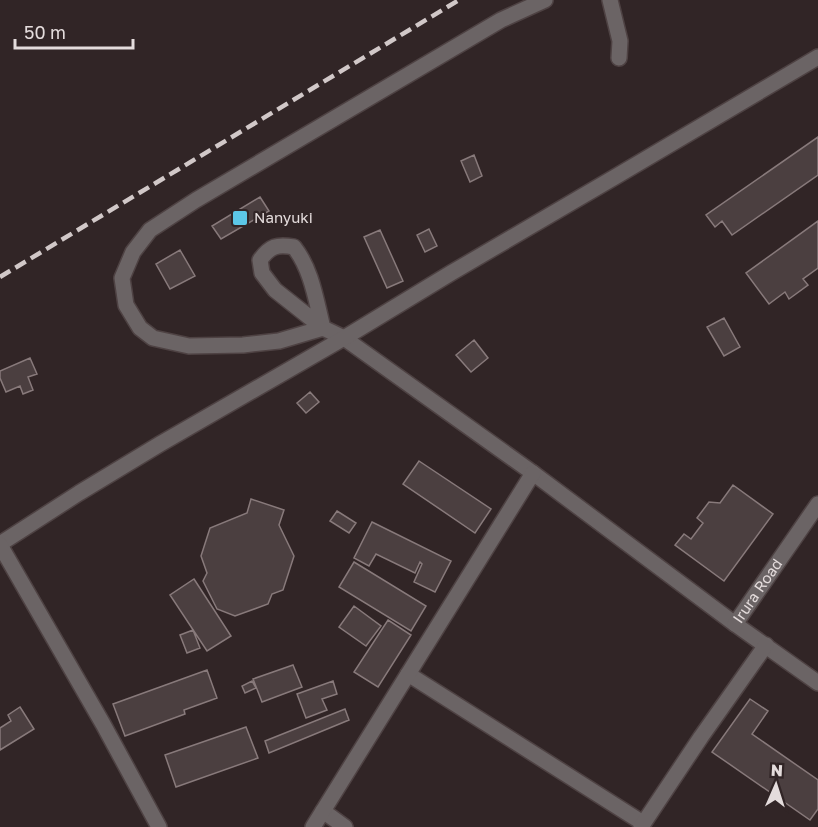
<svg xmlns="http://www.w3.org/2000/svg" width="818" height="827" viewBox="0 0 818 827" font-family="'Golos Text',sans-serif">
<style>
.building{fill:#4b3f40;stroke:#887a7b;stroke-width:1.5}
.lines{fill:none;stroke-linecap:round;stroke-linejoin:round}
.minor-casing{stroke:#4e4243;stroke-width:18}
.minor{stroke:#6b6465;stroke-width:15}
.rail{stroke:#d1c8c8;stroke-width:4.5;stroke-dasharray:12 6;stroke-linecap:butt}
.poi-dot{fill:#5cc7e7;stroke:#312526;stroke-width:2}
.labels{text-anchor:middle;stroke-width:4.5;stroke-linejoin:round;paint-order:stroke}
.poi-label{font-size:15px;fill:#e4dcdc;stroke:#312526;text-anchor:start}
.street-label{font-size:15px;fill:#e4dcdc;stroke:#312526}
</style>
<rect width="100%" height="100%" fill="#312526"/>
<path class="building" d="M 818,137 L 818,175 L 732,235 L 722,221 L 715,227 L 706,215 Z
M 474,155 L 482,176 L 470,182 L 461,161 Z
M 260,197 L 269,211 L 221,239 L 212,226 Z
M 818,221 L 818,268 L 803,279 L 808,285 L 789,299 L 785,292 L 769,304 L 746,273 Z
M 429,229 L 437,246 L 425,252 L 417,235 Z
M 380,230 L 403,281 L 387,288 L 364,237 Z
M 180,250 L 195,276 L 170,289 L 156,264 Z
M 724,318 L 740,347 L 724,356 L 707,327 Z
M 474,340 L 488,358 L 471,372 L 456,355 Z
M 30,358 L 37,374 L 28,377 L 33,390 L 23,394 L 20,386 L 6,392 L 0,378 L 0,371 Z
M 310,392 L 319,402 L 306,413 L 297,403 Z
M 419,461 L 491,509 L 475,533 L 403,484 Z
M 733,485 L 773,514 L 724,581 L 675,545 L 684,534 L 691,539 L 703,523 L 697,518 L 709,502 L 720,503 Z
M 251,499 L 284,510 L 279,525 L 294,556 L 283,590 L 272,594 L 268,604 L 235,616 L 217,609 L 203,581 L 207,573 L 201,556 L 210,528 L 247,513 Z
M 337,511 L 356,523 L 349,533 L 330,521 Z
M 372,522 L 451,561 L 435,592 L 414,582 L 422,564 L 420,562 L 415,573 L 376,554 L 369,566 L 354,558 Z
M 354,562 L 426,606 L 411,631 L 339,587 Z
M 194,579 L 231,636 L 207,651 L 170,595 Z
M 354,606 L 381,626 L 366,646 L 339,627 Z
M 388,620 L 411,635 L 378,687 L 354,672 Z
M 193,630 L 200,648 L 187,653 L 180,635 Z
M 293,665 L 302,687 L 262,702 L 253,679 Z
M 207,670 L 217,698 L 184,710 L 185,714 L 125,736 L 113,704 Z
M 252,681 L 256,688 L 245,693 L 242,686 Z
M 333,681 L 337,694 L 322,699 L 327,710 L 306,718 L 297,694 Z
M 750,699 L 768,711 L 752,734 L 818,780 L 818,809 L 810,820 L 712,752 Z
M 20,707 L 34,729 L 0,750 L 0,728 L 11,721 L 8,715 Z
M 345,709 L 349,720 L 269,753 L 265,741 Z
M 246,727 L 258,758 L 176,787 L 165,755 Z"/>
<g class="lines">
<defs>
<g id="minor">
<path d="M 545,0 L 501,20 L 196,200 L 150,230 L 133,252 L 122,278 L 126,305 L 140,328 L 153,338 L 189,346 L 243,345 L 279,341 L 323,328 C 316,301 312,270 294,247 C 277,244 270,246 260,260 L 262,273 L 275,290 L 323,328 L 344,338 L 533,473 L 735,624 L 818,683"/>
<path d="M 610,0 L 620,41 L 619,58"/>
<path d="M 0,544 L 79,493 L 160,444 L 344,338 L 451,273 L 615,177 L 818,57"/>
<path d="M 0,545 L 103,724 L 159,827"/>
<path id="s1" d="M 735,624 L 818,504"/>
<path d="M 408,674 L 643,823"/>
<path d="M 323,811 L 345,827"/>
<path d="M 313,827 L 533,473"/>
<path d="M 641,827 L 701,737 L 766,645"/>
</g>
</defs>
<use href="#minor" class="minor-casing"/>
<use href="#minor" class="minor"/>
<path class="rail" d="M 0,277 L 459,0"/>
</g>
<rect class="poi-dot" x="232" y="210" width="16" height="16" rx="3"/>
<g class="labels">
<g class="poi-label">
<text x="254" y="223">Nanyuki</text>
</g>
<g class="street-label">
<text dy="5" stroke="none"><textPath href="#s1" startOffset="40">Irura Road</textPath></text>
</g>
</g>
<g transform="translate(776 785) rotate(3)" stroke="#312526" stroke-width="4.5" paint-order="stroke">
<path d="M0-4.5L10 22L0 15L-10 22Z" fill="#e4dcdc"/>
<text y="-9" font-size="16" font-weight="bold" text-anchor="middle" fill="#e4dcdc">N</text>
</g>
<path d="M15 39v9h118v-9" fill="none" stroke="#e4dcdc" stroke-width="3"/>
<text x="24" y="39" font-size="18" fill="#e4dcdc" stroke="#312526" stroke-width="4.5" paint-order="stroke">50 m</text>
</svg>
